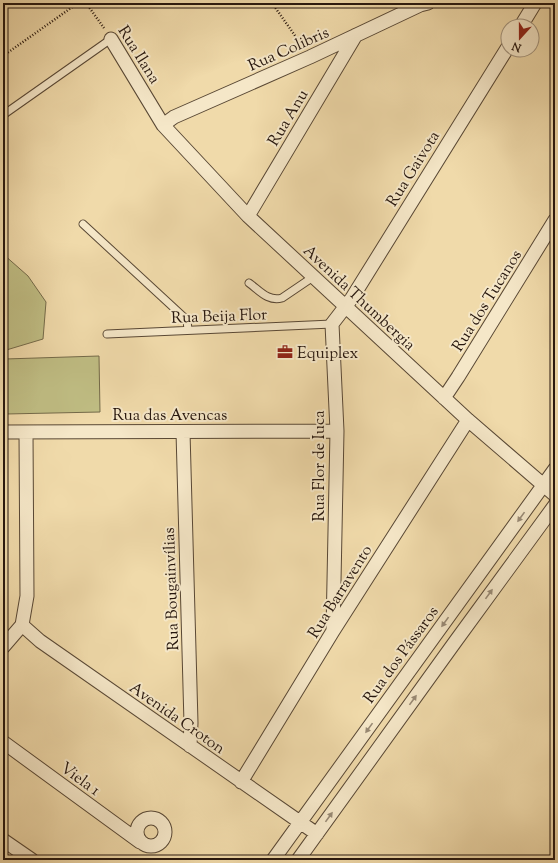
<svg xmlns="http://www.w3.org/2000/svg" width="558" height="863" viewBox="0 0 558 863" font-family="'Sorts Mill Goudy',serif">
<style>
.green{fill:#c0be84;stroke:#746a49}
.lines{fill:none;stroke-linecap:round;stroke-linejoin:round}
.service-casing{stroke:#594835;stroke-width:9}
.minor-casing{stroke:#594835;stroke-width:15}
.path{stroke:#27170e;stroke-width:2.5;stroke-dasharray:1 2;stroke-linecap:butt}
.service{stroke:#f5e7c8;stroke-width:7}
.minor{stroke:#f5e7c8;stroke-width:13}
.oneway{fill:#988974}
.labels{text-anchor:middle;stroke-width:4;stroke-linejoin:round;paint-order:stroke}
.street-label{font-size:16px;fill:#27170e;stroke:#f5e7c8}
.poi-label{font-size:16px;fill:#27170e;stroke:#f5e7c8;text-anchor:start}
</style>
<rect width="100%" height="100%" fill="#f0daaa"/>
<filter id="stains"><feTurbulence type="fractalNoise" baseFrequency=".005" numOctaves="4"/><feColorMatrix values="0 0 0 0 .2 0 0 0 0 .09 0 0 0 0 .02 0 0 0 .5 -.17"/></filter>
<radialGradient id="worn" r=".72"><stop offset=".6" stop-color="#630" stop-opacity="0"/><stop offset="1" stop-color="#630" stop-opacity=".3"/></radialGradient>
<path class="green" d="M 3,254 L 28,276 L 46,302 L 43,339 L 3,351 Z
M 99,356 L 100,412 L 6,414 L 5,359 Z"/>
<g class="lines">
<defs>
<path id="service" d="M 3,115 L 111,39
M 83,224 L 187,320 L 188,330
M 249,283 C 259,290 268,302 282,298 L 313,277
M 107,334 L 332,324"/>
<path id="minor" d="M 521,26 L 535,3
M 111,39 L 163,125 L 248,216 L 468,420 L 555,495
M 163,125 L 174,117 L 310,57 L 420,5 L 428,3
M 248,216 L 356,35
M 444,398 L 458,377 L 555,220
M 3,432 L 337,431
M 183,432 L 191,723 L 190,746
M 22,625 L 40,641 L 317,834
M 333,631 L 337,431 L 332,324 L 352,298 L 508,47
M 3,647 L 22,625 L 27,596 L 26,432
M 3,742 L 140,842
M 241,782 L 333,631 L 468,420
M137 832a14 14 0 1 1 28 0a14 14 0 1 1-28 0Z
M 3,840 L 32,860
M 273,860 L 555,469
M 298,860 L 455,642 L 555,505"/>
</defs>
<use href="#service" class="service-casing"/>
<use href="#minor" class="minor-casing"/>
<path class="path" d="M 86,3 L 104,28
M 272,3 L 303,47
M 3,56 L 78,3"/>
<use href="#service" class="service"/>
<use href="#minor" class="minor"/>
</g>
<defs><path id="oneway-solid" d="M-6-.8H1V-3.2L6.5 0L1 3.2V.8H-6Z"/></defs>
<g class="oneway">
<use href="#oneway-solid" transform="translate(521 517) rotate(126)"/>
<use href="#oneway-solid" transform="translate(489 594) rotate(-54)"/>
<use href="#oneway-solid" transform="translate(445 622) rotate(126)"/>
<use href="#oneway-solid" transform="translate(413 700) rotate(-54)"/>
<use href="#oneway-solid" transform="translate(369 728) rotate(126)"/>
<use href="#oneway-solid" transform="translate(329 817) rotate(-54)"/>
</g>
<defs>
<symbol id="office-bare" viewBox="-9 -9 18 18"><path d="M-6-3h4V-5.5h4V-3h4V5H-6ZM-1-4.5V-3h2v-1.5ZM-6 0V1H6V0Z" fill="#8f2418" stroke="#f5e7c8" stroke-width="2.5" paint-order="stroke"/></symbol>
</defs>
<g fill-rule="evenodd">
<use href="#office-bare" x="274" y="341" width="22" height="22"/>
</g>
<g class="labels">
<g class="street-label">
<text transform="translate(288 48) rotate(-24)" y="6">Rua Colibris</text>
<text transform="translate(140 54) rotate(58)" y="6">Rua Ilana</text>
<text transform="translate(287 117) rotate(-59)" y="6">Rua Anu</text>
<text transform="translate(412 168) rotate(-58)" y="6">Rua Gaivota</text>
<text transform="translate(360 297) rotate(43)" y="6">Avenida Thumbergia</text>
<text transform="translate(486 300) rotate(-58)" y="6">Rua dos Tucanos</text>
<text transform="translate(219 315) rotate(-2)" y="6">Rua Beija Flor</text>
<text x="170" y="420">Rua das Avencas</text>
<text transform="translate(318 466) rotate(-90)" y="6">Rua Flor de Iuca</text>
<text transform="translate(170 589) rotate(-92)" y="6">Rua Bougainvílias</text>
<text transform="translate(339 591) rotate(-58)" y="6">Rua Barravento</text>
<text transform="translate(400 654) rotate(-54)" y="6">Rua dos Pássaros</text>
<text transform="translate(178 717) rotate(35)" y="6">Avenida Croton</text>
<text transform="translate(81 778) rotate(36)" y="6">Viela 1</text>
</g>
<g class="poi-label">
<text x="297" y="358">Equiplex</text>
</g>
</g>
<rect width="558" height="863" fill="none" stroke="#f0daaa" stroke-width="16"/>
<rect x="4" y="4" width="550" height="855" fill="none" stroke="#27170e" stroke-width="2"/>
<rect x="8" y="8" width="542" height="847" fill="none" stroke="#27170e"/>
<g transform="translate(520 38) rotate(201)"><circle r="19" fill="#f5e7c8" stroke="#a3947e"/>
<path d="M0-3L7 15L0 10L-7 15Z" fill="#8f2418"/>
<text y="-6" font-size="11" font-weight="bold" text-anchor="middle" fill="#27170e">N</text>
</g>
<rect width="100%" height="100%" filter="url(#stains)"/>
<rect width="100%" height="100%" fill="url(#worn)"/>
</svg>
